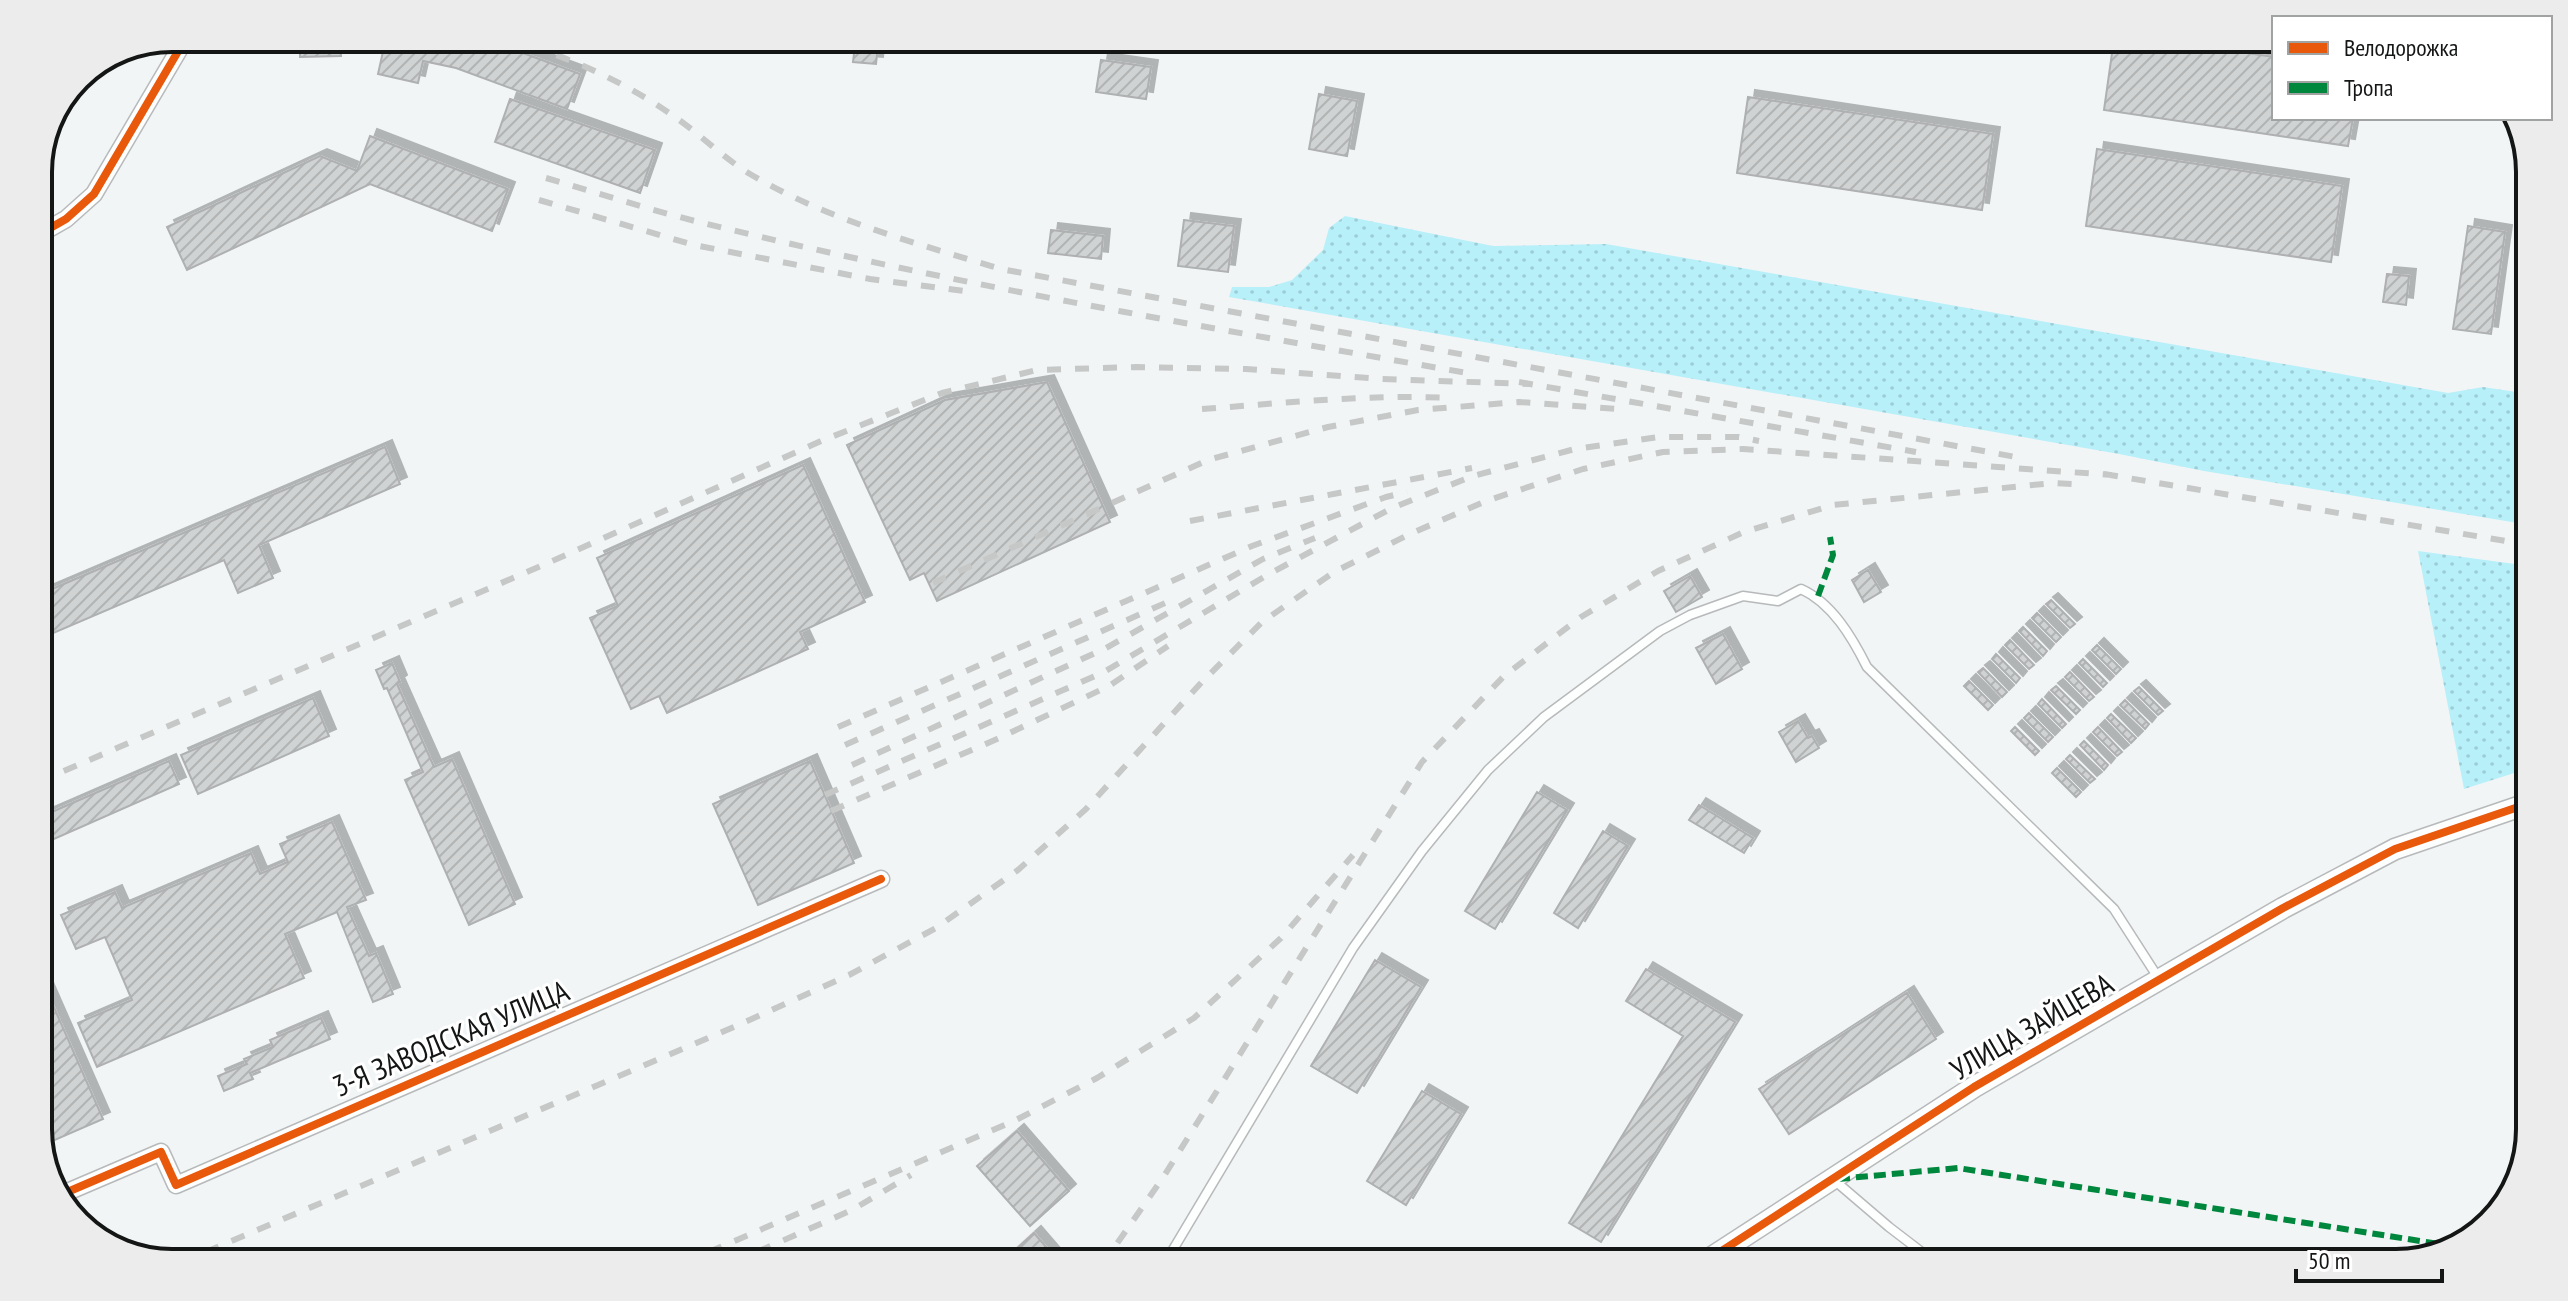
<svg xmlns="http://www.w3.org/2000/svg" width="2568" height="1301" viewBox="0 0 2568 1301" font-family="'PT Sans Narrow',sans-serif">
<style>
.grass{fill:url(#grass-dots)}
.building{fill:url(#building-hatch);stroke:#aeb0b1;stroke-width:2;filter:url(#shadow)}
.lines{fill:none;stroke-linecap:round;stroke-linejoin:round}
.service-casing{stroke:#b7b9ba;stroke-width:11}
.minor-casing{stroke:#b7b9ba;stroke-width:19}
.tertiary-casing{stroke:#b7b9ba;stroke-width:23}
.service{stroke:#fdfefe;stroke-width:8}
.minor{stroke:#fdfefe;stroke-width:16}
.tertiary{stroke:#fdfefe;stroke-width:20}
.rail{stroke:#c6c7c7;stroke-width:6;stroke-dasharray:14 14;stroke-linecap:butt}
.quiet{stroke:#00873e;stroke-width:6;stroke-dasharray:12 6;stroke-linecap:butt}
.cycleway-casing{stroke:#fff;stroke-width:13}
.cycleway{stroke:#e8590c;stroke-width:8}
.labels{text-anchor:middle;stroke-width:6;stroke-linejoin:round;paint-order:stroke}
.street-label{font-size:30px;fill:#141616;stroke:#fff}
.rim{fill:none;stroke:#141616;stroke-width:4}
</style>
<defs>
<pattern id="grass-dots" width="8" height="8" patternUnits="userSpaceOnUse" patternTransform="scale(2)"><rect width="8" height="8" fill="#b8f0fa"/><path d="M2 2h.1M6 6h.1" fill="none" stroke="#9dcdd6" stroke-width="1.8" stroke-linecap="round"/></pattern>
<pattern id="building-hatch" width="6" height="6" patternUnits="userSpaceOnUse" patternTransform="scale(2)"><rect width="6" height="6" fill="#d0d3d3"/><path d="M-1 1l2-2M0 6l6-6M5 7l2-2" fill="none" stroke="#b2b4b4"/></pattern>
<filter id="shadow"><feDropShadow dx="7" dy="-7" stdDeviation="0" flood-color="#0004"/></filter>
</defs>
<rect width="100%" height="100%" fill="#f2f5f6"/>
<path class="grass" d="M 1345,216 L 1493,246 L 1606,244 L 2448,393 L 2483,387 L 2530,394 L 2530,525 L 2204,471 L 2119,454 L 1229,297 L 1232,287 L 1269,287 L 1292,280 L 1323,250 L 1329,228 Z
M 2418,551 L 2530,566 L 2530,768 L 2464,789 Z"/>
<path class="building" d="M 2114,39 L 2154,39 L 2274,57 L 2274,118 L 2353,118 L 2348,146 L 2104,110 Z
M 855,45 L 878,45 L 876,64 L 853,62 Z
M 504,46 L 580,74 L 567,109 L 456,68 L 423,61 L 418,83 L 378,74 L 384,47 Z
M 300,47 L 340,47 L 341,56 L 300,57 Z
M 1101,60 L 1151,67 L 1146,99 L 1096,92 Z
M 1319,94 L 1357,101 L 1347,156 L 1309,149 Z
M 1748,97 L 1993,134 L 1982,210 L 1737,173 Z
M 510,99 L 655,150 L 640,193 L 495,142 Z
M 370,136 L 508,189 L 492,231 L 370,184 L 187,270 L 167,227 L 320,156 L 357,171 Z
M 2097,149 L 2342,186 L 2331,262 L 2086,226 Z
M 1184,220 L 1234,226 L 1228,272 L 1178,266 Z
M 2468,226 L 2505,232 L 2491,334 L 2453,329 Z
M 1051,230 L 1103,236 L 1101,259 L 1048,253 Z
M 2528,245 L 2530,246 L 2530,316 L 2517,314 Z
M 2387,274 L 2409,276 L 2406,305 L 2383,302 Z
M 1047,382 L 1110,522 L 937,601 L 924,573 L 910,580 L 847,445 L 945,400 Z
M 385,447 L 400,484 L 259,545 L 273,578 L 238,593 L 224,560 L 44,637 L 38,623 L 38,595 Z
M 803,465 L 865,602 L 800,632 L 808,649 L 667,713 L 659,696 L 631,709 L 590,618 L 618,606 L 597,558 Z
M 1868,570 L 1881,592 L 1864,602 L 1852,580 Z
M 1690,576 L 1702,597 L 1676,612 L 1664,591 Z
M 2051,600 L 2075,624 L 2070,628 L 2046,604 Z
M 2037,613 L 2061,637 L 2056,642 L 2032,618 Z
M 2023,627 L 2047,651 L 2043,656 L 2019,631 Z
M 1723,634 L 1742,669 L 1716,684 L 1696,648 Z
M 2010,640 L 2034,665 L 2029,669 L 2005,645 Z
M 2097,645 L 2121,669 L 2116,674 L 2092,650 Z
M 1996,654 L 2020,678 L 2016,683 L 1992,659 Z
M 2083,659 L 2107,683 L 2103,687 L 2079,663 Z
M 392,663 L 400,682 L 397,684 L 434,767 L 452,759 L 515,904 L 469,925 L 405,780 L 423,772 L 387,688 L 384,689 L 376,670 Z
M 1983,668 L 2007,692 L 2002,697 L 1978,672 Z
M 2070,672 L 2094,697 L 2089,701 L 2065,677 Z
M 1969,681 L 1993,705 L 1988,710 L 1964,686 Z
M 2056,686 L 2080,710 L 2076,714 L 2051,690 Z
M 2139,687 L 2163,711 L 2158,715 L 2134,691 Z
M 313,698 L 329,736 L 198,794 L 181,755 Z
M 2042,699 L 2066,724 L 2062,728 L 2038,704 Z
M 2125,700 L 2149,724 L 2145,729 L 2120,705 Z
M 2029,713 L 2053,737 L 2048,742 L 2024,718 Z
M 2111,714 L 2136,738 L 2131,743 L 2107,718 Z
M 1798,721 L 1808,738 L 1812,736 L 1819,748 L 1796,762 L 1779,732 Z
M 2015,727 L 2039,751 L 2035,755 L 2011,731 Z
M 2098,727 L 2122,752 L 2117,756 L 2093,732 Z
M 2084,741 L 2108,765 L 2104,770 L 2080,745 Z
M 2070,755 L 2095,779 L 2090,783 L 2066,759 Z
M 169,761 L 179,784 L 38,846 L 38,818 Z
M 810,761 L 854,863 L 758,905 L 713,804 Z
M 2057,768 L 2081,792 L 2076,797 L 2052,773 Z
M 1537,792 L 1567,810 L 1495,929 L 1465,911 Z
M 1699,805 L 1753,838 L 1744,853 L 1689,820 Z
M 332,822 L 366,900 L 347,907 L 369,956 L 376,953 L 393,994 L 373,1002 L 337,912 L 285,934 L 304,978 L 97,1067 L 78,1023 L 132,1000 L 105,937 L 76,949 L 61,915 L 115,892 L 122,908 L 251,853 L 260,874 L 288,862 L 280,844 Z
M 1603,831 L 1628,846 L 1578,928 L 1554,913 Z
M 1375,960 L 1421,987 L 1357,1093 L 1311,1066 Z
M 1646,969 L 1735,1022 L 1601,1242 L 1569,1223 L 1683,1036 L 1626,1001 Z
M 38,971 L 103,1119 L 41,1146 L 38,1139 Z
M 1907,993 L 1936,1039 L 1789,1134 L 1759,1089 Z
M 321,1018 L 330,1039 L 250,1073 L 253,1079 L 224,1091 L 218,1076 L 247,1064 L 244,1059 L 273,1047 L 270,1040 Z
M 1422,1091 L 1461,1114 L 1406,1205 L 1367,1181 Z
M 1017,1131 L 1069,1191 L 1030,1226 L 977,1166 Z
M 1034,1233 L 1060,1263 L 1001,1263 Z"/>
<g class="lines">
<defs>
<path id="service" d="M 1834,1180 L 1889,1227 L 1936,1263
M 1165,1263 L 1353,948 L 1422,851 L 1488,770 L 1544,717 L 1660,631 L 1690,615 L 1743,596 L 1778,601 L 1801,589 C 1832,603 1852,637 1867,667 L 2114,909 L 2159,979"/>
<path id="minor" d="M 38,235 L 66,219 L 94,194 L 180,48
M 58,1196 L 161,1152 L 176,1185 L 881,879"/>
<path id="tertiary" d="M 1703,1263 L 1974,1087 L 2283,908 L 2395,849 L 2530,803"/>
</defs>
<use href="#service" class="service-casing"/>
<use href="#minor" class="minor-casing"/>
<use href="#tertiary" class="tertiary-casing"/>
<use href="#service" class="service"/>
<use href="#minor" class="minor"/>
<use href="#tertiary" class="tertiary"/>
<path class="rail" d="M 530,46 C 580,62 629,85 672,115 C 699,133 722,157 750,174 C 828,220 915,243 1001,269 L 2021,458
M 546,178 C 598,193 650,210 703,223 C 955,285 1212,328 1467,373
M 539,200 L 694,245 L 870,279 L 972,292
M 1519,382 L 1916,452
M 1202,409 C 1285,403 1368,394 1451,398
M 2104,474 L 2530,545
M 1190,521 L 1472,468
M 933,583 L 1208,460 L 1328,427 L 1418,410 L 1519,402 L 1619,409
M 838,727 L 1252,546 L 1386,497 L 1407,492
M 845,745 L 1172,600
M 852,765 L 1106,648 L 1263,559 L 1315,538
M 38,782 L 541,566 L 821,441 L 942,393 L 1037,370 L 1136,367 L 1246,369 L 1382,379 L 1529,384
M 825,795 L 1104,672 L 1269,574 L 1392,508 L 1473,476 L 1575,449 L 1659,437 L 1739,437 L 1759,441
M 831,811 L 997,739 L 1109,686 L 1168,646
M 180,1263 L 734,1027 L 849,975 L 936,928 L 1018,870 L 1086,809 L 1200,684 L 1262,622 L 1334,572 L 1412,533 L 1486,501 L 1583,469 L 1663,452 L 1743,449 L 2112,475
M 683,1263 L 1014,1121 L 1097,1078 L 1194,1018 L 1281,938 L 1353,855
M 732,1263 L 852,1210 L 911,1175
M 1098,1263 L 1116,1245 L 1164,1176 L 1422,762 L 1504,676 L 1581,617 L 1658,571 L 1744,532 L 1833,505 L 2053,483 L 2074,484"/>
<path class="quiet" d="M 1818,596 L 1833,555 L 1830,537
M 1838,1179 L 1958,1168 L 2452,1246"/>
<defs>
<path id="cycleway" d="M 38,235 L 66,219 L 94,194 L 180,48
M 58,1196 L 161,1152 L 176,1185 L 881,879
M 1703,1263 L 1974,1087 L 2283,908 L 2395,849 L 2530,803"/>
</defs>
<use href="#cycleway" class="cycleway-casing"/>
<use href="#cycleway" class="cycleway"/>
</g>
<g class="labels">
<g class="street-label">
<text transform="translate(2032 1027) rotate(-30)" y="10">УЛИЦА ЗАЙЦЕВА</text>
<text transform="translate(451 1039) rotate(-23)" y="10">3-Я ЗАВОДСКАЯ УЛИЦА</text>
</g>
</g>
<path d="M0 0H2568V1301H0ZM172 52H2396A120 120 0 0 1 2516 172V1129A120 120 0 0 1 2396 1249H172A120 120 0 0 1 52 1129V172A120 120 0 0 1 172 52Z" fill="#ececec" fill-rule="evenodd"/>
<path class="rim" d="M172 52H2396A120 120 0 0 1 2516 172V1129A120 120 0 0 1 2396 1249H172A120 120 0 0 1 52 1129V172A120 120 0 0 1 172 52Z"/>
<rect x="2272" y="16" width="280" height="104" fill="#ffffff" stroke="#a1a2a2" stroke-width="2"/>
<rect x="2288" y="42" width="40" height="12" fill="#e8590c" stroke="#a1a2a2" stroke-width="2"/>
<text x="2344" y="56" font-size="24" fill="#141616">Велодорожка</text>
<rect x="2288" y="82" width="40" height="12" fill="#00873e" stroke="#a1a2a2" stroke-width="2"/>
<text x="2344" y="96" font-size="24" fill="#141616">Тропа</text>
<path d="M2296 1269v12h146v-12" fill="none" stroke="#141616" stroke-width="4"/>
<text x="2308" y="1269" font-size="24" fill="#141616" stroke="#ffffff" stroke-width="6" paint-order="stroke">50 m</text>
</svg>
